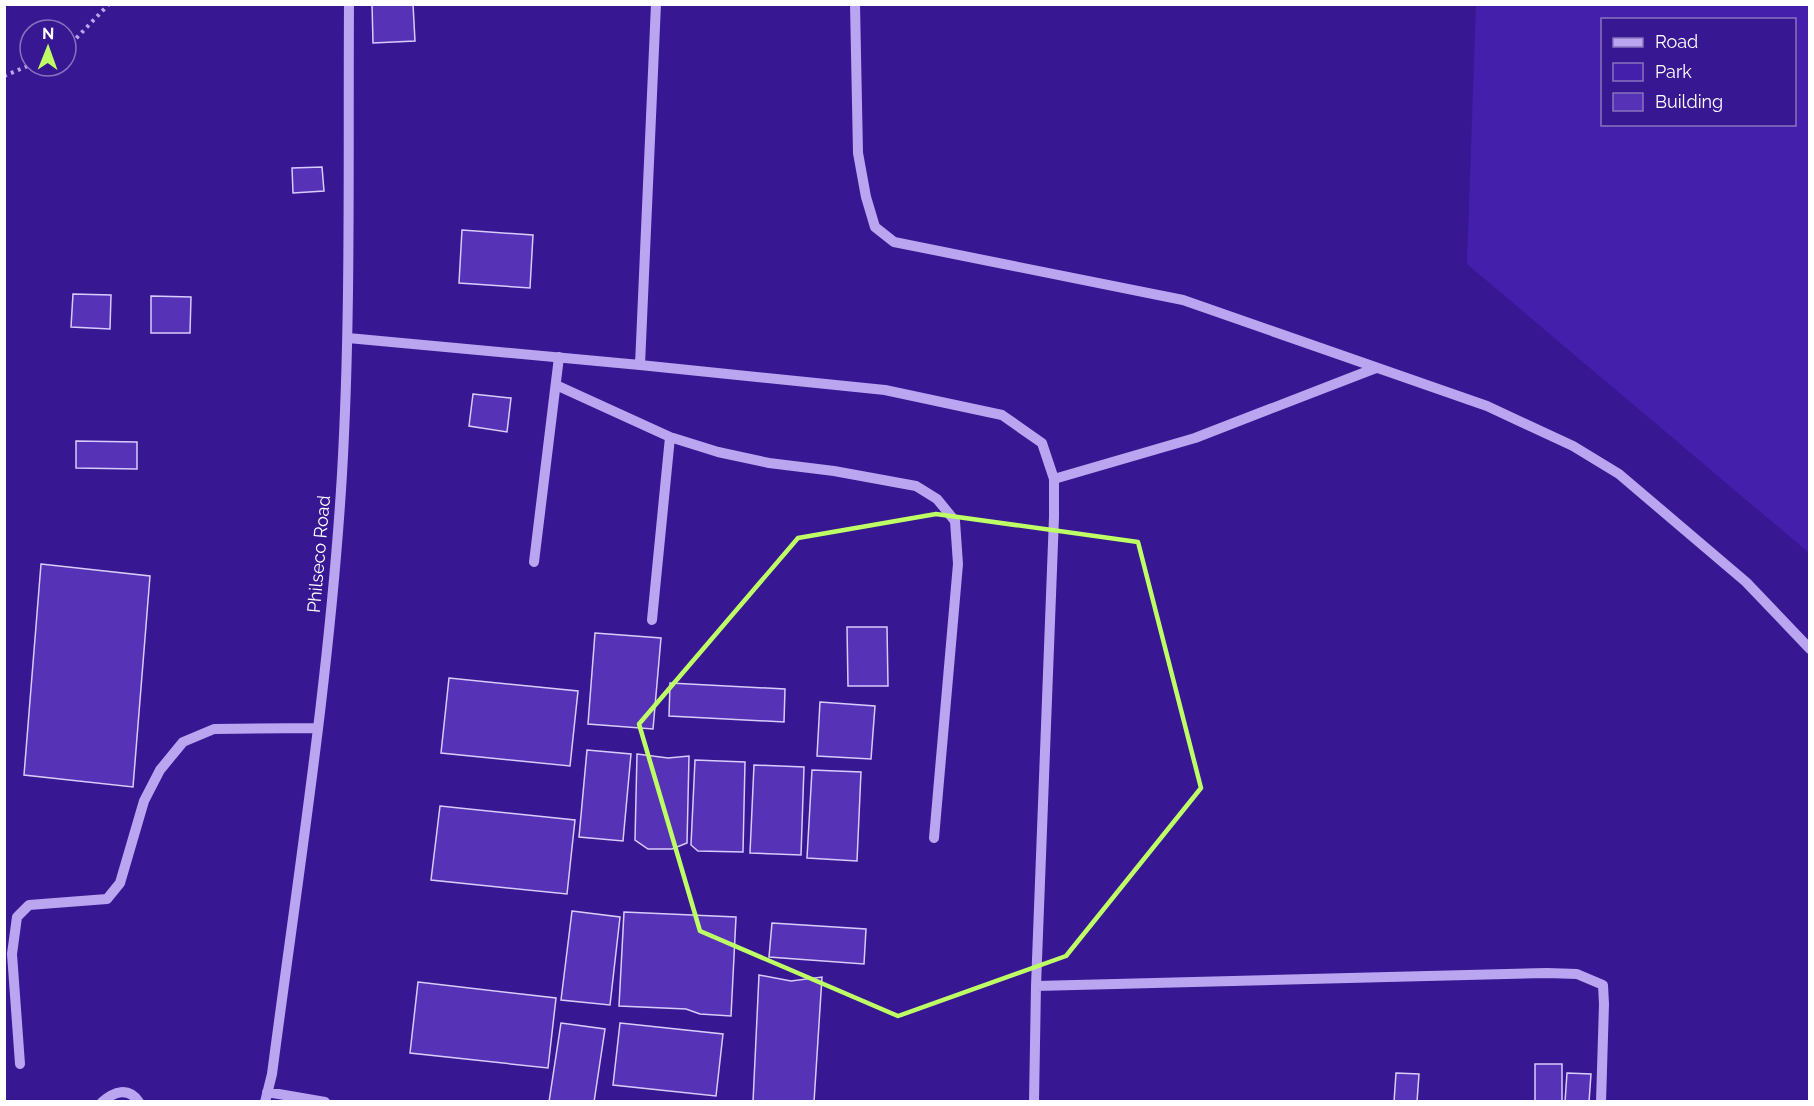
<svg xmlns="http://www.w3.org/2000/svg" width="1814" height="1106" viewBox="0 0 1814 1106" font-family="Raleway,sans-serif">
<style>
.green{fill:#441fac;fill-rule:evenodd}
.building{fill:#5532b6;stroke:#d8ccfc;stroke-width:1.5}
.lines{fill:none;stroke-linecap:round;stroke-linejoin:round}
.path{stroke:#b9a5f0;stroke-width:4;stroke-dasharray:3 4.5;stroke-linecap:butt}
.minor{stroke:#b9a5f0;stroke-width:10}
.marked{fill:none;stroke:#beff65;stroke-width:4.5;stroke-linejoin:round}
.labels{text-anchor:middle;stroke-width:6;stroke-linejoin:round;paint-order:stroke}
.street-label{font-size:18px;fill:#fff;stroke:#381792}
</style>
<rect width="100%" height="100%" fill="#381792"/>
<path class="green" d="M 1476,5 L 1809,5 L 1809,553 L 1467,264 ZM 1602,20 L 1794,20 L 1794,124 L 1602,124 Z"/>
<path class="building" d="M 372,4 L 413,4 L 415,41 L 373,43 Z
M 322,167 L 324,191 L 293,193 L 292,168 Z
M 462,230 L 533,235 L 530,288 L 459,283 Z
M 73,294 L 111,295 L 110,329 L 71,327 Z
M 151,296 L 191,297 L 190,333 L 151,333 Z
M 473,394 L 511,398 L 507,432 L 469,426 Z
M 76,441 L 137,442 L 137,469 L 76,468 Z
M 41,564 L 150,576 L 133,787 L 24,775 Z
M 847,627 L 887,627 L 888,686 L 848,686 Z
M 595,633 L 661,638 L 653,729 L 588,724 Z
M 449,678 L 578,691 L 570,766 L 441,753 Z
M 670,683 L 785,689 L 784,722 L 669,716 Z
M 820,702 L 875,706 L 871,759 L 817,756 Z
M 587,750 L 631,754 L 623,841 L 579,837 Z
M 637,754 L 668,758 L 689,756 L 687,843 L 672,849 L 648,849 L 635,840 Z
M 695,760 L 745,762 L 743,852 L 698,851 L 691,845 Z
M 754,765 L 804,767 L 801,855 L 750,853 Z
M 812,770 L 861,772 L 857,861 L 807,858 Z
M 440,806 L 575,820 L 567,894 L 431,880 Z
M 572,911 L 620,917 L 610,1005 L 561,1000 Z
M 624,912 L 736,917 L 731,1016 L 700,1014 L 686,1009 L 619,1006 Z
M 772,923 L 866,929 L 864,964 L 769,957 Z
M 759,975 L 791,981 L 822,977 L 814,1102 L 753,1102 Z
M 418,982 L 556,998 L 548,1068 L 410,1053 Z
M 561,1023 L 605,1029 L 594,1102 L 549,1102 Z
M 620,1023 L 723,1034 L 716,1096 L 613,1085 Z
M 1535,1064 L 1562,1064 L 1562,1102 L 1535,1102 Z
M 1396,1073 L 1419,1074 L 1417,1102 L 1394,1102 Z
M 1567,1073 L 1591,1074 L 1589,1102 L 1565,1102 Z"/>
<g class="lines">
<path class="path" d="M 66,49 L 109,4
M 4,76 L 30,65"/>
<path class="minor" d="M 855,4 L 858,153 L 866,197 L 875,227 L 894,242 L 1183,300 L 1487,406 L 1573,446 L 1619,474 L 1746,582 L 1810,649
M 348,338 L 640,365 L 885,390 L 1002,415 L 1042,443 L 1054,479 L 1054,517 L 1036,986 L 1034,1102
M 640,365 L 656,4
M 556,385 L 670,437 L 718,452 L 769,463 L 834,471 L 916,486 L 937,499 L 955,521 L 958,564 L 934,838
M 1054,479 L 1195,438 L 1376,368
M 534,562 L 559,357
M 652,620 L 670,437
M 1036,986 L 1547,973 L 1577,974 L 1603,985 L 1604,1004 L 1601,1102
M 20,1064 L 12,954 L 17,917 L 29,905 L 107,899 L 120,883 L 144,801 L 160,770 L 183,742 L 214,729 L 317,728
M 267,1092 L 325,1102
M 102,1102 C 114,1092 128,1086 139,1102
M 265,1102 L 272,1074 C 298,875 330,675 342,474 C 351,318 348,161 349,4"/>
</g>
<path class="marked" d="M 936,514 L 1138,542 L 1201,788 L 1066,956 L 898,1016 L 700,931 L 639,724 L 798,538 Z"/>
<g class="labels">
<g class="street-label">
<text transform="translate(319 554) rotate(-85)" y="6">Philseco Road</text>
</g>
</g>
<rect width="1814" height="1106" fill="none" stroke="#ffffff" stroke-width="12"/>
<rect x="1601" y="18" width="195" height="108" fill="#381792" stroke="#8874be" stroke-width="1.5"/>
<rect x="1613" y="38" width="30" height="9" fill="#b9a5f0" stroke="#8874be" stroke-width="1.5"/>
<text x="1655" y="48" font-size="18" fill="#ffffff">Road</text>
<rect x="1613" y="63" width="30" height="18" fill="#441fac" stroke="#8874be" stroke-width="1.5"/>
<text x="1655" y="78" font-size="18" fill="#ffffff">Park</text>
<rect x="1613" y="93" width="30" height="18" fill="#5532b6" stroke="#8874be" stroke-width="1.5"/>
<text x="1655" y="108" font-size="18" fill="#ffffff">Building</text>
<g transform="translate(48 48) rotate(1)"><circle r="28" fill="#381792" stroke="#8874be" stroke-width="1.5"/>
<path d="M0-4.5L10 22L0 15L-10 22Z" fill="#beff65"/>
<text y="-9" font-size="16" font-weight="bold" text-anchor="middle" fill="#ffffff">N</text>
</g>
</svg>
